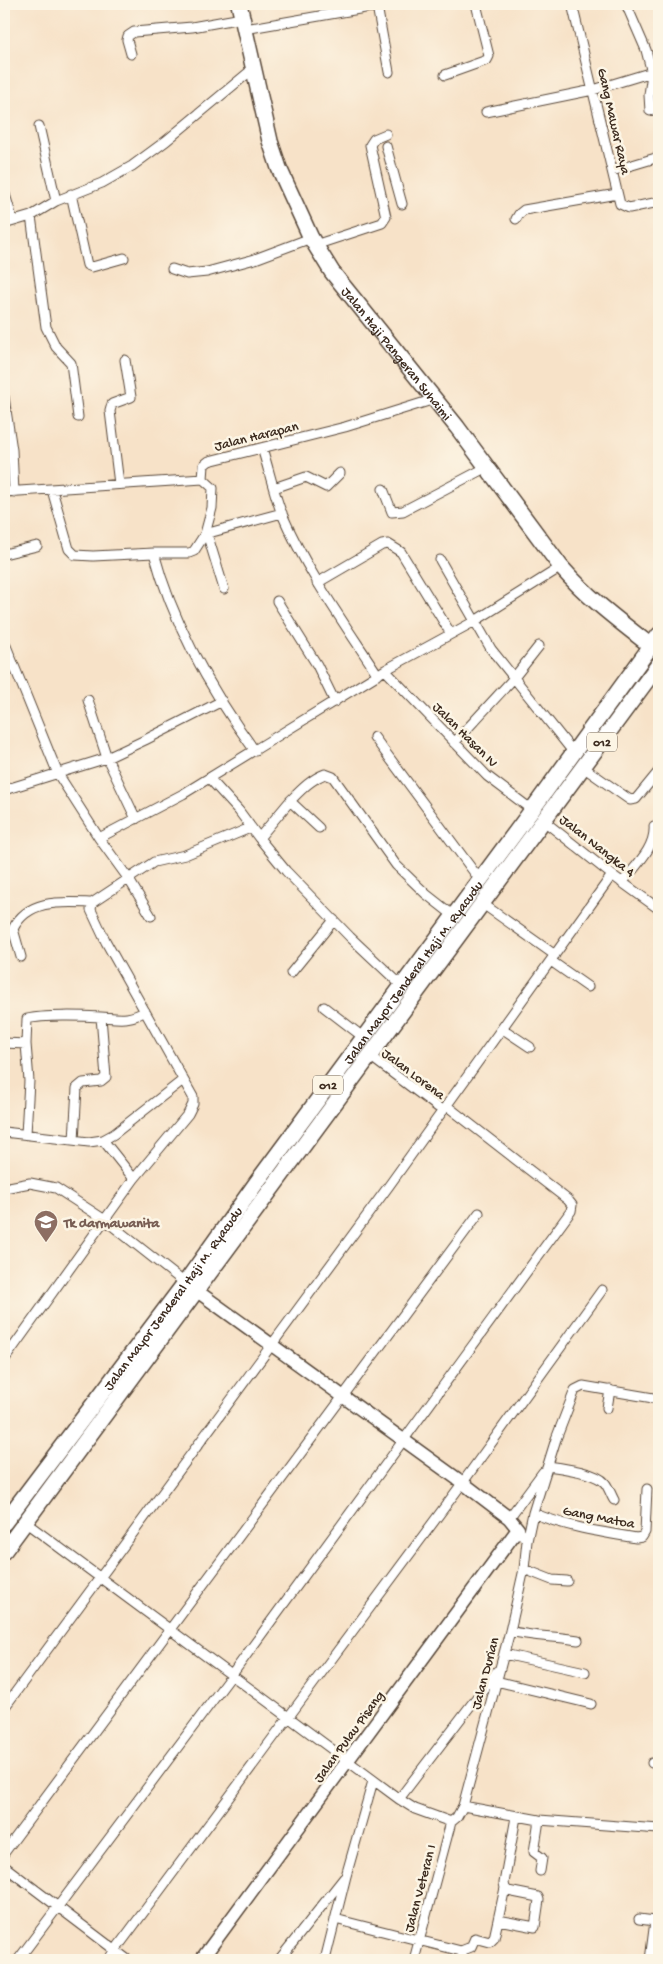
<svg xmlns="http://www.w3.org/2000/svg" width="663" height="1964" viewBox="0 0 663 1964" font-family="'Gochi Hand',sans-serif">
<style>
.lines{fill:none;stroke-linecap:round;stroke-linejoin:round}
.street-casing{stroke:#574638;stroke-width:11}
.secondary-casing{stroke:#574638;stroke-width:15}
.primary-casing{stroke:#574638;stroke-width:18}
.street{stroke:#fff;stroke-width:9}
.secondary{stroke:#fff;stroke-width:12}
.primary{stroke:#fff;stroke-width:15}
.labels{text-anchor:middle;stroke-width:5;stroke-linejoin:round;paint-order:stroke}
.shield{fill:#fcf5e5;stroke:#75675a;stroke-width:1}
.shield-label{font-size:12px;font-weight:bold;fill:#3b2a1e}
.street-label{font-size:14px;fill:#3b2a1e;stroke:#fcf5e5}
.education-label{font-size:14px;font-weight:bold;fill:#785e54;stroke:#fcf5e5;text-anchor:start}
</style>
<rect width="100%" height="100%" fill="#fcf5e5"/>
<filter id="ink" filterUnits="userSpaceOnUse"><feTurbulence type="fractalNoise" baseFrequency=".02" numOctaves="2"/><feDisplacementMap in="SourceGraphic" scale="10" xChannelSelector="R" yChannelSelector="G"/><feConvolveMatrix kernelMatrix="1 2 1 2 8 2 1 2 1" color-interpolation-filters="sRGB"/></filter>
<filter id="wash" filterUnits="userSpaceOnUse"><feTurbulence type="fractalNoise" baseFrequency=".0096" numOctaves="4" result="noise"/><feDisplacementMap in="SourceGraphic" scale="20" xChannelSelector="R" yChannelSelector="G"/><feGaussianBlur stdDeviation="1.12" result="paint"/><feColorMatrix in="noise" values="0 0 0 0 0 0 0 0 0 0 0 0 0 0 0 0 0 1.4 0 .05"/><feComposite in="paint" operator="in"/></filter>
<g filter="url(#wash)">
<rect width="100%" height="100%" fill="#f7e2c8"/>
</g>
<g filter="url(#ink)">
<g class="lines">
<defs>
<path id="street" d="M 572,4 L 620,204 L 629,208 L 659,202
M 626,4 L 646,50 L 652,73 L 649,95 L 650,111
M 377,6 L 389,72
M 245,29 L 388,4
M 131,54 L 127,40 L 128,36 L 134,32 L 192,27 L 242,18
M 445,75 L 487,60 L 489,56 L 476,4
M 486,112 L 593,90 L 659,70
M 39,126 L 56,201
M 386,146 L 402,204
M 612,171 L 659,157
M 4,191 L 13,221
M 71,194 L 87,265 L 92,267 L 124,258
M 31,216 L 46,327 L 56,347 L 71,363 L 78,417
M 516,219 L 519,214 L 524,210 L 617,194
M 4,224 L 31,216 L 56,201 L 102,183 L 132,166 L 166,141 L 254,68
M 315,245 L 382,223 L 386,217 L 370,145 L 374,139 L 386,134
M 172,269 L 187,274 L 207,272 L 255,259 L 311,238
M 4,397 L 12,450 L 14,492
M 262,448 C 269,470 274,494 282,514 C 307,572 344,623 378,675
M 203,479 L 213,488 L 212,508 L 205,534 L 209,540 L 224,589
M 119,484 L 110,411 L 112,404 L 131,397 L 125,360
M 274,488 L 306,477 L 326,487 L 340,473
M 383,489 L 392,512 L 403,511 L 487,467
M 52,490 L 69,549 L 75,555 L 93,556 L 154,553
M 4,492 L 203,479 L 204,465 L 209,461 L 345,427 L 435,399
M 4,554 L 37,546
M 440,560 L 491,649 L 574,753
M 317,583 L 382,545 L 388,544 L 401,552 L 451,634
M 277,601 L 317,665 L 335,702
M 4,641 L 58,774 L 99,838 L 128,878 L 151,916
M 385,670 L 487,776 L 532,810
M 88,700 L 107,758 L 136,819
M 374,737 L 480,880
M 454,743 L 513,679 L 539,646
M 255,751 C 211,691 173,624 154,553 L 189,553 L 194,551 L 205,534 L 282,513
M 583,767 L 630,800 L 636,799 L 659,771
M 209,778 L 239,811 L 259,838
M 4,790 L 107,758 L 145,740 L 222,701
M 290,801 C 300,791 311,779 325,774 L 333,777 L 396,865 L 426,894 L 454,916
M 544,821 L 612,875 L 659,909
M 319,828 L 290,801 L 259,838 L 286,871 L 350,937 L 402,986
M 99,838 L 183,794 L 385,670 L 475,621 L 561,567
M 622,883 C 635,866 656,848 654,826
M 483,904 L 555,955
M 21,957 L 13,929 C 28,898 64,902 92,903
M 551,961 L 588,987
M 291,973 L 334,920
M 324,1007 L 363,1037
M 503,1029 L 530,1047
M 4,1043 L 26,1044
M 370,1056 L 443,1111
M 4,1132 L 89,1142 L 103,1140 L 114,1134 L 183,1080
M 26,1134 L 29,1081 L 26,1044 L 27,1019 C 43,1015 83,1016 101,1017 C 118,1018 130,1021 145,1011
M 74,1140 L 77,1088 L 83,1083 L 101,1081 L 106,1077 L 101,1017
M 103,1140 L 134,1179
M 4,1188 L 30,1183 L 56,1188 L 105,1220 L 185,1283
M 4,1360 L 134,1179 L 188,1114 L 193,1104 L 193,1097 L 106,942 L 91,910 L 92,903 L 154,862 L 185,855 L 250,828
M 607,1408 L 610,1390
M 548,1466 C 562,1468 596,1472 605,1483 C 609,1488 611,1495 614,1500
M 533,1513 C 566,1527 601,1532 636,1538 L 642,1537 L 645,1532 L 647,1489
M 509,1518 L 543,1472
M 25,1522 L 399,1799 L 415,1809 L 451,1822
M 527,1541 L 533,1513 L 556,1439 L 575,1390 L 583,1386 L 659,1399
M 524,1569 L 552,1580 L 567,1581
M 510,1631 C 532,1637 555,1636 578,1640
M 504,1654 L 585,1672
M 496,1681 L 591,1704
M 4,1708 L 388,1187 L 612,875
M 652,1763 L 659,1764
M 399,1799 L 497,1671
M 463,1806 L 539,1820 L 659,1829
M 539,1820 L 534,1852 L 542,1858 L 540,1871
M 451,1822 L 457,1817 L 463,1806 L 510,1631 L 524,1569 L 527,1541 L 518,1529
M 4,1853 L 479,1213
M 4,1866 L 128,1960
M 335,1919 L 461,1951 L 464,1960
M 639,1919 L 655,1921 L 650,1960
M 498,1920 L 535,1927 L 539,1900 L 538,1897 L 508,1891 L 505,1888
M 461,1951 L 471,1947 L 475,1938 L 490,1942 L 494,1938 L 505,1888 L 504,1883 L 516,1817
M 18,1960 L 231,1676 L 571,1211 L 572,1205 L 568,1200 L 447,1106
M 108,1960 L 458,1489 L 602,1290
M 279,1960 L 344,1878
M 325,1960 L 346,1876 L 373,1781
M 414,1960 L 451,1822"/>
<path id="secondary" d="M 197,1291 L 463,1483 L 509,1518 L 518,1529 L 201,1960"/>
<g id="primary">
<path id="s1" d="M 239,4 L 270,141 L 279,168 L 311,238 L 332,272 L 457,427 L 561,567 C 588,598 619,621 651,646"/>
<path id="s2" d="M 4,1523 L 185,1283 L 257,1182 L 532,810 L 659,635"/>
<path d="M 4,1551 L 659,664"/>
</g>
</defs>
<use href="#street" class="street-casing"/>
<use href="#secondary" class="secondary-casing"/>
<use href="#primary" class="primary-casing"/>
<use href="#street" class="street"/>
<use href="#secondary" class="secondary"/>
<use href="#primary" class="primary"/>
</g>
</g>
<defs>
<symbol id="school-pin" viewBox="-11 -11 22 30"><path d="M0 17L-7.5 6A9.5 9.5 0 1 1 7.5 6Z" fill="#8d6e63" stroke="#fcf5e5"/><path d="M0-5L7-2L0 1L-7-2ZM-4 1L0 2.5L4 1V4Q0 6-4 4Z" fill="#fff"/></symbol>
</defs>
<g fill-rule="evenodd">
<use href="#school-pin" x="32" y="1208" width="28" height="38"/>
</g>
<g class="labels">
<g class="shield">
<rect x="587" y="732.5" width="30" height="19" rx="4"/>
<rect x="313" y="1075.5" width="30" height="19" rx="4"/>
</g>
<g class="shield-label">
<text x="602" y="746">012</text>
<text x="328" y="1089">012</text>
</g>
<g class="street-label">
<text transform="translate(615 121) rotate(77)" y="5">Gang Mawar Raya</text>
<text dy="5" stroke="none"><textPath href="#s1" startOffset="390">Jalan Haji Pangeran Suhaimi</textPath></text>
<text transform="translate(256 435) rotate(-14)" y="5">Jalan Harapan</text>
<text transform="translate(466 734) rotate(45)" y="5">Jalan Hasan IV</text>
<text transform="translate(598 845) rotate(38)" y="5">Jalan Nangka 4</text>
<text dy="5" stroke="none"><textPath href="#s2" startOffset="686">Jalan Mayor Jenderal Haji M. Ryacudu</textPath></text>
<text transform="translate(414 1073) rotate(37)" y="5">Jalan Lorena</text>
<text dy="5" stroke="none"><textPath href="#s2" startOffset="281">Jalan Mayor Jenderal Haji M. Ryacudu</textPath></text>
<text transform="translate(599 1516) rotate(11)" y="5">Gang Matoa</text>
<text transform="translate(484 1673) rotate(-75)" y="5">Jalan Durian</text>
<text transform="translate(348 1736) rotate(-54)" y="5">Jalan Pulau Pisang</text>
<text transform="translate(419 1888) rotate(-75)" y="5">Jalan Veteran I</text>
</g>
<g class="education-label">
<text x="64" y="1227">Tk darmawanita</text>
</g>
</g>
<rect width="663" height="1964" fill="none" stroke="#fcf5e5" stroke-width="20"/>
</svg>
